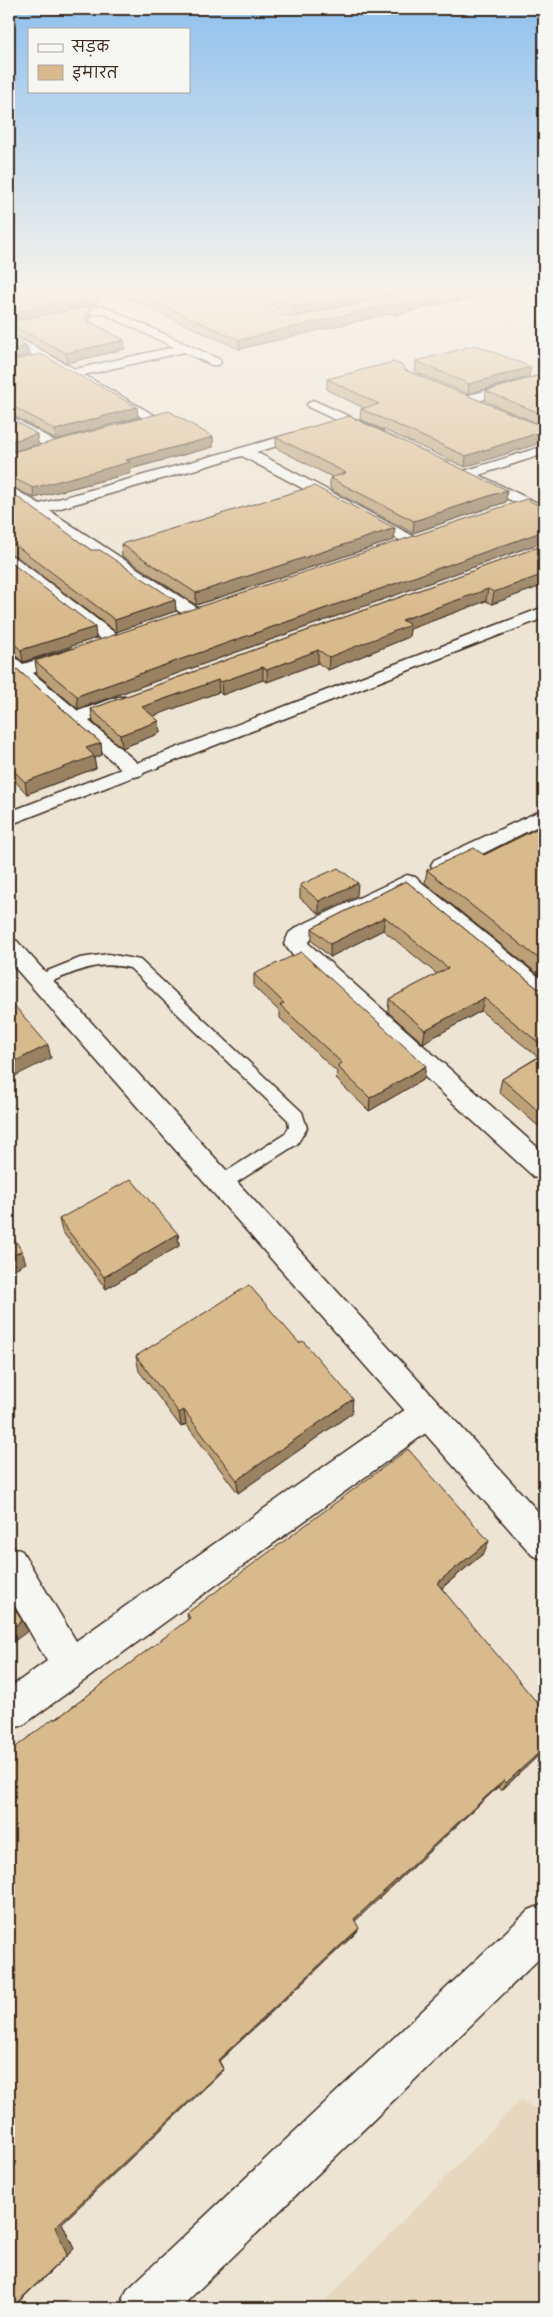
<svg xmlns="http://www.w3.org/2000/svg" width="553" height="2317" viewBox="0 0 553 2317" font-family="'Shantell Sans','Playpen Sans Deva',sans-serif">
<style>
.built{fill:#e7d7be}
.lines{fill:none;stroke-linecap:round;stroke-linejoin:round}
.service-casing{stroke:#3b2a1e;stroke-width:3}
.minor-casing{stroke:#3b2a1e;stroke-width:3}
.tertiary-casing{stroke:#3b2a1e;stroke-width:3}
.service{fill:#f6f6f2;fill-rule:evenodd}
.minor{fill:#f6f6f2;fill-rule:evenodd}
.tertiary{fill:#f6f6f2;fill-rule:evenodd}
.wall{fill:#bba078;stroke:#3b2a1e}
.shaded-wall{fill:#988262;stroke:#3b2a1e}
.building{fill:#d9ba8c;stroke:#3b2a1e}
</style>
<rect width="100%" height="100%" fill="#ede4d3"/>
<filter id="ink" filterUnits="userSpaceOnUse"><feTurbulence type="fractalNoise" baseFrequency=".02" numOctaves="2"/><feDisplacementMap in="SourceGraphic" scale="10" xChannelSelector="R" yChannelSelector="G"/><feConvolveMatrix kernelMatrix="1 2 1 2 8 2 1 2 1" color-interpolation-filters="sRGB"/></filter>
<g filter="url(#ink)">
<path class="built" d="M 521,2100 L 544,2114 L 544,2308 L 318,2308 Z"/>
<g class="lines">
<defs>
<path id="service" d="M 108,954 L 140,960 L 302,1112 L 307,1128 L 297,1144 L 228,1188 L 222,1190 L 216,1188 L 213,1183 L 216,1178 L 285,1134 L 289,1127 L 288,1120 L 130,968 C 91,959 75,975 40,985 L 35,984 L 32,980 L 35,976 L 80,958 Z"/>
<path id="minor" d="M 103,306 L 219,359 L 221,362 L 219,365 L 211,365 L 184,352 L 84,375 L 161,419 L 159,422 L 124,432 L 119,431 L 117,428 L 119,425 L 143,418 L 9,342 L 9,334 L 13,335 L 75,369 L 174,347 L 102,313 L 54,320 L 48,317 L 54,314 Z
M 544,375 L 544,383 L 467,404 L 461,400 L 462,397 Z
M 313,400 L 382,431 L 384,434 L 377,438 L 372,437 L 308,407 L 307,404 Z
M 9,415 L 60,444 L 62,447 L 60,450 L 50,450 L 9,424 Z
M 312,428 L 319,432 L 317,435 L 256,452 L 417,538 L 420,541 L 417,544 L 407,544 L 242,456 L 50,511 L 199,609 L 201,613 L 199,617 L 187,617 L 9,496 L 9,486 L 40,504 Z
M 544,446 L 544,454 L 479,475 L 544,506 L 544,515 L 461,478 L 459,475 L 461,472 Z
M 9,555 L 15,557 L 119,636 L 122,640 L 119,644 L 107,644 L 9,568 Z
M 71,649 L 77,650 L 80,654 L 77,658 L 33,673 L 78,711 L 118,697 L 132,697 L 134,701 L 132,705 L 89,721 L 142,767 L 145,771 L 142,775 L 135,777 L 128,775 L 9,670 L 9,657 L 16,658 L 23,664 Z
M 544,809 L 544,823 L 450,870 L 442,872 L 434,870 L 431,865 L 434,860 Z
M 407,875 L 415,877 L 544,981 L 544,1002 L 535,1000 L 405,892 L 313,937 L 308,943 L 544,1153 L 544,1180 L 534,1177 L 295,958 L 284,944 L 289,933 L 297,927 Z
M 427,1398 L 438,1402 L 443,1413 L 438,1424 L 23,1725 L 9,1730 L 9,1688 L 47,1661 L 9,1596 L 9,1545 L 22,1551 L 76,1641 L 416,1402 Z"/>
<path id="tertiary" d="M 544,607 L 544,618 L 9,825 L 9,812 Z
M 9,938 L 17,941 L 544,1518 L 544,1560 L 532,1555 L 9,961 Z
M 544,1904 L 544,1954 L 180,2308 L 120,2308 L 127,2290 L 529,1910 Z"/>
</defs>
<use href="#service" class="service-casing"/>
<use href="#minor" class="minor-casing"/>
<use href="#tertiary" class="tertiary-casing"/>
<use href="#service" class="service"/>
<use href="#minor" class="minor"/>
<use href="#tertiary" class="tertiary"/>
</g>
<path class="wall" d="M 9,292 L 97,304 L 13,322 L 92,315 L 89,321 L 124,340 L 125,349 L 67,363 L 9,332 Z
M 114,292 L 233,292 L 278,314 L 295,317 L 407,292 L 497,292 L 457,302 L 456,300 L 396,315 L 392,313 L 362,320 L 239,349 Z
M 237,292 L 402,292 L 295,316 Z
M 9,361 L 138,417 L 56,440 L 9,413 Z
M 416,361 L 529,377 L 468,394 L 415,372 Z
M 405,370 L 544,427 L 465,467 L 360,419 L 361,409 L 364,408 L 327,390 L 327,379 Z
M 544,374 L 544,426 L 485,401 L 486,391 Z
M 213,437 L 213,447 L 130,469 L 131,473 L 34,498 L 9,485 L 9,453 Z
M 276,437 L 506,502 L 413,533 L 330,489 L 330,478 L 332,477 L 276,448 Z
M 9,488 L 15,496 L 91,550 L 175,600 L 176,611 L 116,632 L 16,556 L 9,554 Z
M 544,508 L 544,543 L 543,542 L 78,709 L 37,674 L 35,661 Z
M 394,540 L 196,605 L 122,556 L 121,544 Z
M 544,545 L 544,585 L 492,604 L 486,601 L 410,629 L 409,637 L 328,670 L 318,663 L 267,682 L 263,680 L 222,695 L 219,692 L 153,716 L 159,721 L 160,733 L 122,748 L 93,722 L 91,709 Z
M 9,561 L 96,638 L 23,662 L 16,656 L 9,657 Z
M 9,662 L 101,743 L 102,755 L 94,758 L 96,768 L 27,794 L 9,775 Z
M 544,825 L 544,979 L 425,883 L 427,870 L 484,855 Z
M 406,881 L 537,988 L 544,990 L 544,1131 L 499,1092 L 502,1079 L 538,1057 L 481,1011 L 423,1043 L 388,1012 L 389,999 L 437,974 L 383,930 L 330,957 L 312,941 L 312,928 Z
M 300,885 L 357,896 L 319,914 L 300,898 Z
M 254,974 L 424,1079 L 369,1111 L 336,1079 L 337,1072 L 280,1018 L 280,1012 L 254,987 Z
M 59,1219 L 178,1234 L 179,1246 L 106,1289 L 62,1231 Z
M 136,1356 L 352,1413 L 238,1493 L 186,1424 L 181,1427 L 139,1371 Z
M 484,1553 L 442,1588 L 544,1750 L 501,1791 L 498,1787 L 355,1921 L 357,1932 L 219,2061 L 224,2070 L 62,2223 L 74,2249 L 12,2308 L 55,1720 L 188,1620 L 187,1613 Z"/>
<path class="shaded-wall" d="M 98,292 L 103,292 L 97,304 L 9,323 L 9,313 Z
M 363,292 L 402,292 L 295,316 L 295,307 Z
M 454,292 L 457,292 L 456,300 L 396,315 L 396,306 Z
M 462,292 L 497,292 L 457,302 L 458,293 Z
M 392,304 L 392,313 L 362,320 L 239,349 L 239,340 L 362,311 Z
M 91,306 L 92,315 L 85,328 L 84,319 Z
M 124,340 L 125,349 L 67,363 L 66,353 Z
M 27,346 L 29,355 L 9,360 L 9,350 Z
M 531,367 L 529,377 L 468,394 L 469,384 Z
M 137,407 L 138,417 L 56,440 L 55,430 Z
M 544,431 L 544,442 L 465,467 L 466,456 Z
M 37,434 L 38,444 L 9,453 L 9,442 Z
M 213,437 L 213,447 L 130,469 L 131,473 L 34,498 L 33,488 L 126,460 Z
M 507,490 L 506,502 L 413,533 L 414,521 Z
M 395,528 L 394,540 L 196,605 L 196,593 Z
M 544,531 L 543,542 L 78,709 L 77,696 Z
M 544,574 L 544,585 L 492,604 L 494,592 Z
M 488,589 L 486,601 L 410,629 L 409,637 L 328,670 L 329,657 L 402,620 Z
M 175,600 L 176,611 L 116,632 L 115,620 Z
M 95,627 L 96,638 L 23,662 L 21,650 Z
M 318,650 L 318,663 L 267,682 L 267,670 Z
M 263,667 L 263,680 L 222,695 L 221,682 Z
M 218,680 L 219,692 L 143,720 L 142,707 Z
M 159,721 L 160,733 L 122,748 L 120,735 Z
M 101,743 L 102,755 L 94,758 L 96,768 L 27,794 L 25,782 L 86,748 Z
M 358,883 L 357,896 L 319,914 L 319,901 Z
M 385,917 L 383,930 L 330,957 L 330,944 Z
M 484,998 L 481,1011 L 423,1043 L 425,1030 Z
M 48,1045 L 51,1058 L 9,1079 L 9,1064 Z
M 426,1066 L 424,1079 L 369,1111 L 370,1098 Z
M 178,1234 L 179,1246 L 106,1289 L 104,1277 Z
M 22,1251 L 26,1263 L 9,1272 L 9,1257 Z
M 353,1399 L 352,1413 L 238,1493 L 237,1480 Z
M 184,1410 L 186,1424 L 181,1427 L 179,1413 Z
M 489,1541 L 484,1553 L 434,1594 L 437,1583 Z
M 22,1621 L 28,1631 L 9,1645 L 9,1630 Z
M 544,1748 L 544,1750 L 501,1791 L 506,1783 Z
M 504,1780 L 498,1787 L 352,1924 L 354,1919 Z
M 359,1928 L 357,1932 L 219,2061 L 224,2070 L 62,2223 L 74,2249 L 12,2308 L 11,2308 L 55,2227 L 218,2060 Z"/>
<path class="building" d="M 9,292 L 98,292 L 97,295 L 9,313 Z
M 133,292 L 233,292 L 278,314 L 295,317 L 407,292 L 454,292 L 396,306 L 392,304 L 362,311 L 239,340 Z
M 258,292 L 363,292 L 295,307 Z
M 91,306 L 84,319 L 124,340 L 66,353 L 9,324 L 9,322 Z
M 9,335 L 27,346 L 9,350 Z
M 476,345 L 531,367 L 469,384 L 416,361 Z
M 41,354 L 137,407 L 55,430 L 9,404 L 9,361 Z
M 393,362 L 402,365 L 405,370 L 544,427 L 544,431 L 466,456 L 361,409 L 379,404 L 327,379 Z
M 544,374 L 544,415 L 486,391 Z
M 169,411 L 213,437 L 126,460 L 130,462 L 33,488 L 9,476 L 9,453 Z
M 349,416 L 507,490 L 414,521 L 330,478 L 346,473 L 276,437 Z
M 9,417 L 37,434 L 9,442 Z
M 314,486 L 395,528 L 196,593 L 121,544 Z
M 9,488 L 15,493 L 12,493 L 91,550 L 100,550 L 175,600 L 115,620 L 14,544 L 9,543 Z
M 526,499 L 544,508 L 544,531 L 77,696 L 35,661 Z
M 544,545 L 544,574 L 494,592 L 488,589 L 402,620 L 410,625 L 329,657 L 318,650 L 267,670 L 263,667 L 221,682 L 218,680 L 142,707 L 159,721 L 120,735 L 91,709 Z
M 9,561 L 95,627 L 21,650 L 14,644 L 9,645 Z
M 9,662 L 101,743 L 86,748 L 94,756 L 25,782 L 9,766 Z
M 544,825 L 544,963 L 427,870 L 474,848 L 484,855 Z
M 338,868 L 358,883 L 319,901 L 300,885 Z
M 406,881 L 537,988 L 544,990 L 544,1047 L 484,998 L 425,1030 L 389,999 L 448,968 L 385,917 L 330,944 L 312,928 Z
M 301,952 L 426,1066 L 370,1098 L 337,1066 L 342,1063 L 280,1005 L 284,1003 L 254,974 Z
M 13,1004 L 48,1045 L 9,1064 L 9,1006 Z
M 544,1054 L 544,1116 L 502,1079 Z
M 131,1179 L 178,1234 L 104,1277 L 59,1219 Z
M 9,1231 L 22,1251 L 9,1257 Z
M 249,1285 L 299,1343 L 303,1341 L 353,1399 L 237,1480 L 184,1410 L 179,1413 L 136,1356 Z
M 408,1449 L 489,1541 L 437,1583 L 544,1711 L 544,1748 L 506,1783 L 504,1780 L 354,1919 L 359,1928 L 218,2060 L 223,2069 L 55,2227 L 67,2255 L 11,2308 L 9,2308 L 9,1752 L 54,1718 L 55,1720 L 190,1618 L 187,1613 Z
M 9,1599 L 22,1621 L 9,1630 Z"/>
</g>
<linearGradient id="sky" x2="0" y2="1"><stop stop-color="#90c1ee"/><stop offset="0.47" stop-color="#f7f3eb"/><stop offset="1" stop-color="#f7f3eb" stop-opacity="0"/></linearGradient>
<rect width="553" height="616" fill="url(#sky)"/>
<rect width="553" height="2317" fill="none" stroke="#f6f6f2" stroke-width="30"/>
<rect x="15" y="15" width="523" height="2287" fill="none" stroke="#3b2a1e" stroke-width="2" filter="url(#ink)"/>
<rect x="28" y="28" width="162" height="65" fill="#f6f6f2" stroke="#aba49d"/>
<rect x="38" y="44" width="25" height="8" fill="#f6f6f2" stroke="#aba49d"/>
<text x="72" y="52" font-size="15" fill="#3b2a1e">सड़क</text>
<rect x="38" y="65" width="25" height="15" fill="#d9ba8c" stroke="#aba49d"/>
<text x="72" y="78" font-size="15" fill="#3b2a1e">इमारत</text>
</svg>
